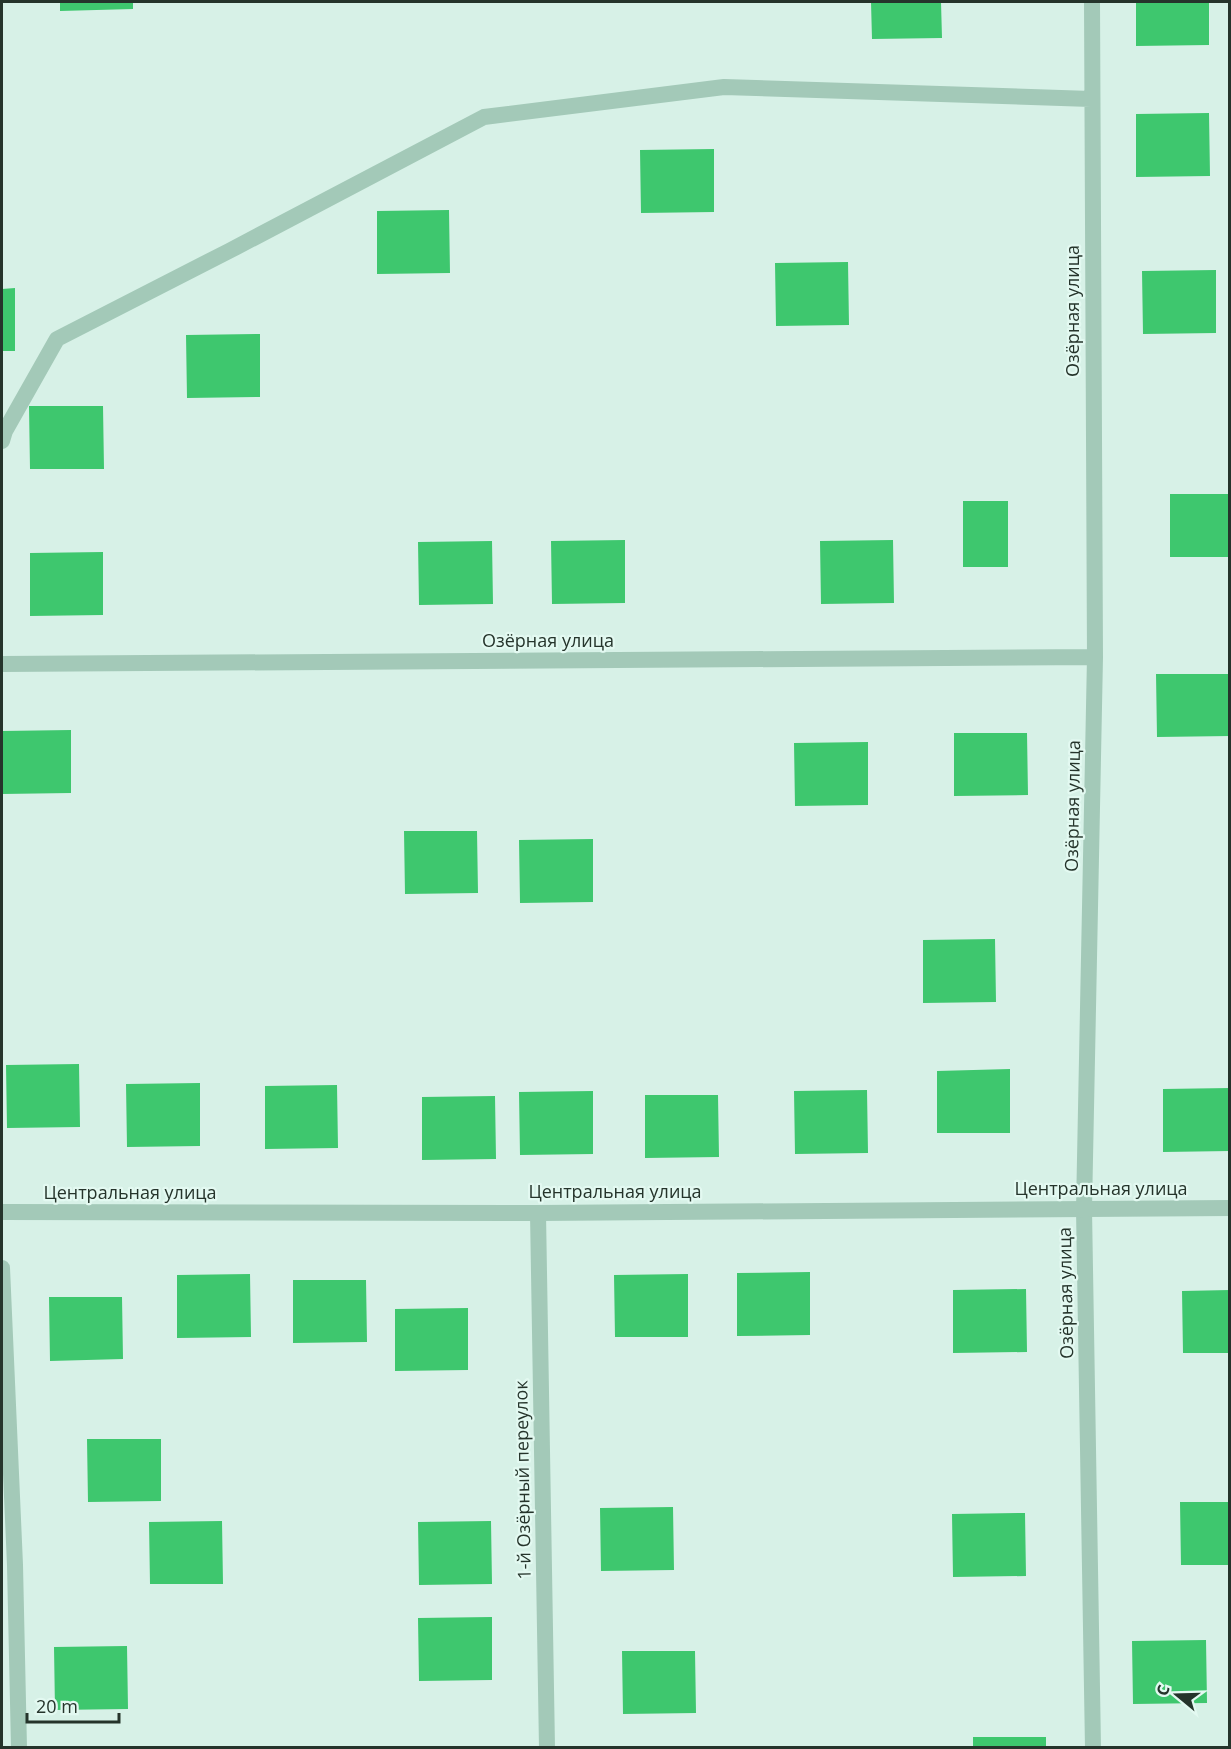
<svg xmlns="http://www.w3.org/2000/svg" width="1231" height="1749" viewBox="0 0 1231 1749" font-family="'Open Sans',sans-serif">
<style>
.building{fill:#3ec76e}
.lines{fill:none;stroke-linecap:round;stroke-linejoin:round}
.minor{stroke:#a3c9b8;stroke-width:16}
.tertiary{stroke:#a3c9b8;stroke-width:16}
.labels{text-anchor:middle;stroke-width:4.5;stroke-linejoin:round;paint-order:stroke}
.street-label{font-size:18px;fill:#25342b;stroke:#e3f9f1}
</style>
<rect width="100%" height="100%" fill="#d7f1e7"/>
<path class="building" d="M 60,2 L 133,2 L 133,9 L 60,11 Z
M 871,2 L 941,2 L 942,38 L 872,39 Z
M 1136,2 L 1209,2 L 1209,45 L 1136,46 Z
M 1209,113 L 1210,176 L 1136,177 L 1136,114 Z
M 714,149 L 714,212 L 641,213 L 640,150 Z
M 449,210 L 450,273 L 377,274 L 377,211 Z
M 848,262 L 849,325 L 776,326 L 775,263 Z
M 1216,270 L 1216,333 L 1143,334 L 1142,271 Z
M 15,288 L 15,351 L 2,351 L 2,289 Z
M 260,334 L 260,397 L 187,398 L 186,335 Z
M 29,406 L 103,406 L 104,469 L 30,469 Z
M 1170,494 L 1230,494 L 1230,557 L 1170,557 Z
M 963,501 L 1008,501 L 1008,567 L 963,567 Z
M 625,540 L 625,603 L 552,604 L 551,541 Z
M 893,540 L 894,603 L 821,604 L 820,541 Z
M 492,541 L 493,604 L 419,605 L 418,542 Z
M 103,552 L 103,615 L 30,616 L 30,553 Z
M 1156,674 L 1230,674 L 1230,736 L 1157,737 Z
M 71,730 L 71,793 L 2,794 L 2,731 Z
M 954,733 L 1027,733 L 1028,795 L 954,796 Z
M 868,742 L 868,805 L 795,806 L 794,743 Z
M 404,831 L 477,831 L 478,893 L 405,894 Z
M 593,839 L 593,902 L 520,903 L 519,840 Z
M 995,939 L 996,1002 L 923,1003 L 923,940 Z
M 79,1064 L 80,1127 L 7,1128 L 6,1065 Z
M 1010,1069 L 1010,1133 L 937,1133 L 937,1071 Z
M 200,1083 L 200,1146 L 127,1147 L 126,1084 Z
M 337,1085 L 338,1148 L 265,1149 L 265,1086 Z
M 1230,1088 L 1230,1151 L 1163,1152 L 1163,1089 Z
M 867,1090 L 868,1153 L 795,1154 L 794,1091 Z
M 593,1091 L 593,1154 L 520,1155 L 519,1092 Z
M 645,1095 L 718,1095 L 719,1157 L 645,1158 Z
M 495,1096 L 496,1159 L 422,1160 L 422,1097 Z
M 810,1272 L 810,1335 L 737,1336 L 737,1273 Z
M 250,1274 L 251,1337 L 177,1338 L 177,1275 Z
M 688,1274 L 688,1337 L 615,1337 L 614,1275 Z
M 293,1280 L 366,1280 L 367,1342 L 293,1343 Z
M 1026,1289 L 1027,1352 L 953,1353 L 953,1290 Z
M 1230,1290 L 1230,1353 L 1183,1353 L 1182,1291 Z
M 49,1297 L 122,1297 L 123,1359 L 50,1361 Z
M 468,1308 L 468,1370 L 395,1371 L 395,1309 Z
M 87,1439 L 161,1439 L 161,1501 L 88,1502 Z
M 1180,1502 L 1230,1502 L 1230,1565 L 1181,1565 Z
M 673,1507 L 674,1570 L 601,1571 L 600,1508 Z
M 1025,1513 L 1026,1576 L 953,1577 L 952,1514 Z
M 222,1521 L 223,1584 L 150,1584 L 149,1522 Z
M 491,1521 L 492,1584 L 419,1585 L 418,1522 Z
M 492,1617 L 492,1680 L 419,1681 L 418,1618 Z
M 1206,1640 L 1207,1703 L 1133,1704 L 1132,1641 Z
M 127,1646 L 128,1709 L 55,1710 L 54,1647 Z
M 622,1651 L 695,1651 L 696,1713 L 623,1714 Z
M 973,1737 L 1046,1737 L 1046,1748 L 973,1748 Z"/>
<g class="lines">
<path class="minor" d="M 1092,2 L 1095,657 L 1084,1209 L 1093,1748
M 2,441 L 5,431 L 57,339 L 229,251 L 484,117 L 724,87 L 1091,99
M 2,664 L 1095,657
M 538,1213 L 547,1748
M 2,1268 L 15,1565 L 19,1748"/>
<path class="tertiary" d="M 2,1212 L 538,1213 L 1230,1208"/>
</g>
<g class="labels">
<g class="street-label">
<text transform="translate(1073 311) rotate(-90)" y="6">Озёрная улица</text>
<text x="548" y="647">Озёрная улица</text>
<text transform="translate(1073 806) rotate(-89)" y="6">Озёрная улица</text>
<text x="1101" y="1195">Центральная улица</text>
<text x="615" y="1198">Центральная улица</text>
<text x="130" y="1199">Центральная улица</text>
<text transform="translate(1066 1293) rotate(-91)" y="6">Озёрная улица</text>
<text transform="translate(523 1480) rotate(-91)" y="6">1-й Озёрный переулок</text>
</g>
</g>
<rect width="1231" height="1749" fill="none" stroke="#25342b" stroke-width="6"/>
<g transform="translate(1177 1695) rotate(289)" stroke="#e3f9f1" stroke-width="4.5" paint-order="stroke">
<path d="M0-4.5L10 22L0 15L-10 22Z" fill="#25342b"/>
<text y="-9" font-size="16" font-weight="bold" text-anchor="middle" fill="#25342b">С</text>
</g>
<path d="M27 1713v9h92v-9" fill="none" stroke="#25342b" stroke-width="3"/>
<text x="36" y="1713" font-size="18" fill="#25342b" stroke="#e3f9f1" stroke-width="4.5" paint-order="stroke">20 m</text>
</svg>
